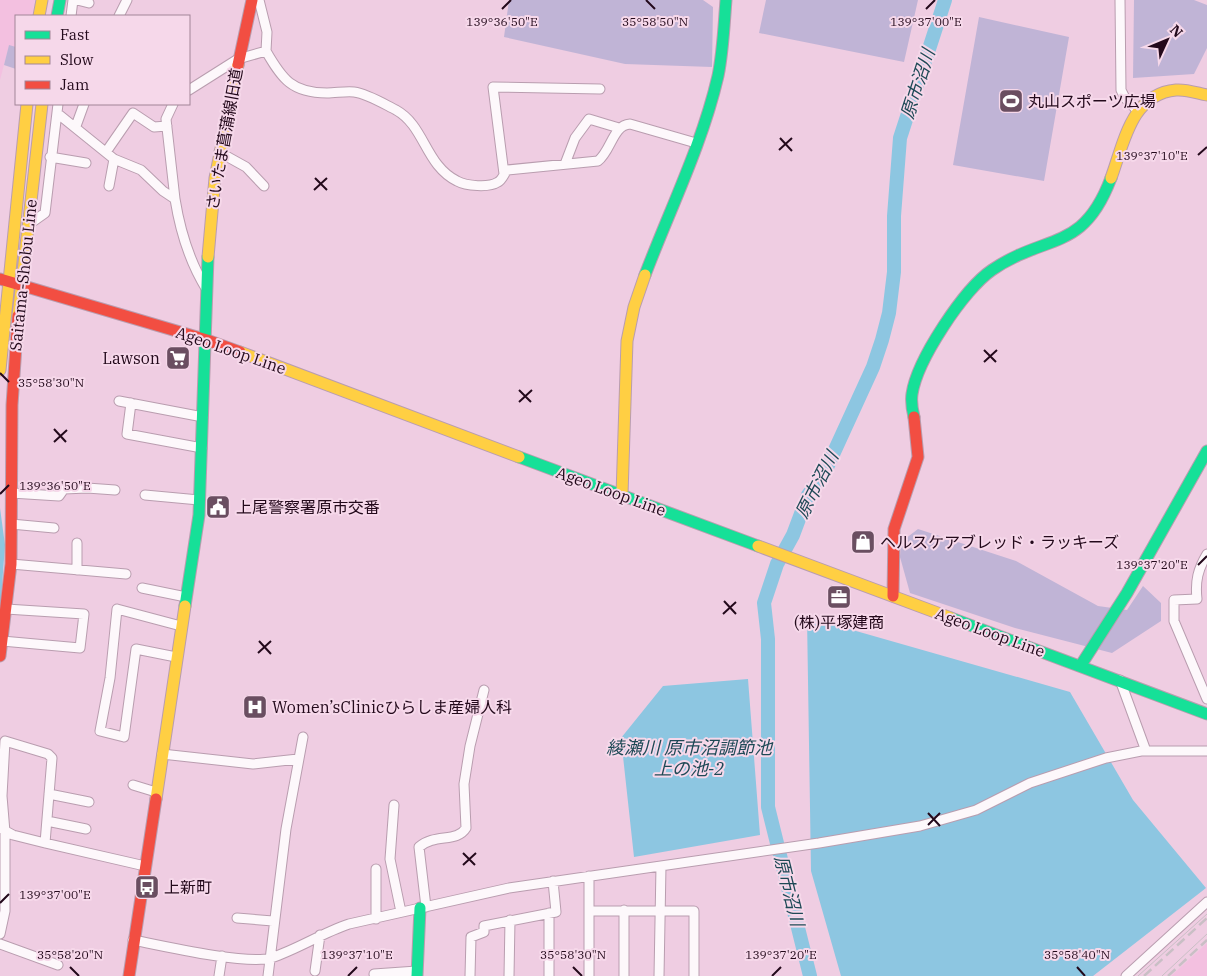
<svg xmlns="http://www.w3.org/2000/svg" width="1207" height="976" viewBox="0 0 1207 976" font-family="'IBM Plex Serif','Noto Sans JP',serif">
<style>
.built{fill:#f3c0e0}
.green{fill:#c0b4d6}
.water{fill:#8dc6e1}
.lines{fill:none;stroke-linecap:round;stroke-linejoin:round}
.river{stroke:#8dc6e1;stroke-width:14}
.street-casing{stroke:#b99daf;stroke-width:11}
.fast-casing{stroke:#b99daf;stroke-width:13}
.slow-casing{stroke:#b99daf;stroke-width:13}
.jam-casing{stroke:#b99daf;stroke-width:13}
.street{stroke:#fdf8fb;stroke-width:9}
.fast{stroke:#16e098;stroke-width:11}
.slow{stroke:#ffcf43;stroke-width:11}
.jam{stroke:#f24e42;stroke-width:11}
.tram{stroke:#c9bfc5;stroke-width:1}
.rail{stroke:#c9bfc5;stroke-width:2.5;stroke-dasharray:10 5;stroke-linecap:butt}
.ticks{fill:none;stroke:#23091b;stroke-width:2}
.labels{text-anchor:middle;stroke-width:4;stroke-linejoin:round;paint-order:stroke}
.poi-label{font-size:16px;fill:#23091b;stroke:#f6d8ea;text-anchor:start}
.street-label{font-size:16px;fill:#23091b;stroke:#f6d8ea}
.water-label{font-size:18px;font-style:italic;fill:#1e4956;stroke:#f6d8ea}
.ticks-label{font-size:12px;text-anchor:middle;fill:#23091b;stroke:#f6d8ea;stroke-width:4;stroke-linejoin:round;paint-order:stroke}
</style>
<rect width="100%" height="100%" fill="#efcde2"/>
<path class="built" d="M 0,0 L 35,0 L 32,16 L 16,16 L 16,47 L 9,46 L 0,80 Z
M 1207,943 L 1207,976 L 1171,976 Z"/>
<path class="green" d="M 509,0 L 703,0 L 713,7 L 712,67 L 625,64 L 504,37 Z
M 766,0 L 918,0 L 904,62 L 759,33 Z
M 1134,0 L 1194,0 L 1207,5 L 1207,48 L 1194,74 L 1133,78 Z
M 979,17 L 1069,37 L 1044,181 L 953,165 Z
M 9,45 L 16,47 L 16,69 L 4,65 Z
M 918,529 L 1016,561 L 1098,606 L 1127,610 L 1143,586 L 1161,603 L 1161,621 L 1112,653 L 1015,628 L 910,593 L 900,557 L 901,542 Z"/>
<path class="water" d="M 0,508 L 5,545 L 0,613 Z
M 807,617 L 1070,692 L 1133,800 L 1206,888 L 1093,976 L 841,976 L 811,871 Z
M 748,679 L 760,835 L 634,857 L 621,738 L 663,686 Z"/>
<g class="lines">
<path class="river" d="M 810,976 L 768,807 L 768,639 L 764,603 L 777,564 L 793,535 L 808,495 L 824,474 L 873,367 L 882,340 L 889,313 L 894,272 L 894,216 L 900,138 L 945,0"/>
<defs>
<path id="street" d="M 77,0 L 89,3
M 259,0 L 267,32 L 266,51
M 1120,0 L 1121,90 L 1125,98 L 1137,110
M 71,16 L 73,0
M 119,16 L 127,0
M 189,90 L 238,59 L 266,51 C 282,79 292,93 327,93 C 336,93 346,91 354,92 C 368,94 384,104 396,110 C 425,126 425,165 457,181 C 466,186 489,188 498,182 C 502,180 504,174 507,170 L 598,161 C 611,151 613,125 630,124 L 696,143
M 173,104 L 166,119 L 175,199
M 57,113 L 114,159 L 141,170 L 163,191 L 175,199 C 180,230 190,263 207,290
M 76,126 L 84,104
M 106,152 L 133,113 L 154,127 L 167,126
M 219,152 L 246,167 L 264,186
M 50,157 L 86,163
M 565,164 L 575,138 L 589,119 L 619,128
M 504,174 L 493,87 L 600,89
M 109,186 L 114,159
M 28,225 L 45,213 L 58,104
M 119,401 L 203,417
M 131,403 L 127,434 L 202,448
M 11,493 L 59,496 L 64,489 L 87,488 L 115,490
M 145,495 L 199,500
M 11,524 L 54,528
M 77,543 L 77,570
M 1207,554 C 1198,569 1195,581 1197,599 L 1174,600 L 1174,621 L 1207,699
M 11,564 L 126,574
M 142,588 L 186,597
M 2,641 L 80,648 L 84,614 L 6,609
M 176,657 L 136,649 L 124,737 L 100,731 L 110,678 L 117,609 L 181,626
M 1120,680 L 1146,751
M 162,754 L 253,764 L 298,759
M 133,785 L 156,792
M 49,794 L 89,802
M 394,805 L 390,859 L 401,912
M 47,821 L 86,829
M 2,829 L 13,835 L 45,843 L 145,866
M 376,869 L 376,919
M 426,907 L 419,847 C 435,833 457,843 466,828 L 464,784 L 470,746 L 484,690
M 590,911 L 694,911 L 694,976
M 237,918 L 273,921
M 0,934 L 5,911 L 5,832 L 2,796 L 5,741 L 48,754 L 52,758 L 45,843
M 133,940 C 163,946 246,965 271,958 C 298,949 322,933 349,924 L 509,888 L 819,843 L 920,826 L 976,810 L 1030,783 L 1106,758 L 1141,751 L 1207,751
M 0,944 L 58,965
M 315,971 L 320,935
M 374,974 L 417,971
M 219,976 L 222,956
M 268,976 L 286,829 L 303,737
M 470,976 L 471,937 L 484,932 L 484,926 L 556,912 L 553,881
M 509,976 L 510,920
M 549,976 L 549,913
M 589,976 L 589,876
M 624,976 L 624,910
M 659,976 L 661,866
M 1126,976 L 1207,902"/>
<path id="fast" d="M 57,16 L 60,0
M 645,275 C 670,209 702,145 718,76 C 723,52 724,25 726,0
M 914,417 C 912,409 911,401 912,394 C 917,360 964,289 992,270 C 1046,233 1083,253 1111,178
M 519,457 L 758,546
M 185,606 L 199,515 L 208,257
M 951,618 L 1207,714
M 1081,665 L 1127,593 L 1207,451
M 417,976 L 420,908"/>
<path id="slow" d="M 39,16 L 42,0
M 1111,178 C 1124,143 1131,94 1176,90 C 1186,89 1197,93 1207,95
M 208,257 L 215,178 L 238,65
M 18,316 L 42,104
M 240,352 L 519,457
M 0,370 L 27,104
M 622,495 L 627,341 L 634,307 L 645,275
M 758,546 L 951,618
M 156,799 L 185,606"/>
<path id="jam" d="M 238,65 L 252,0
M 0,279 L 207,340 L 240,352
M 893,596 L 894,529 L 918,457 L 914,417
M 0,656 L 11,564 L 12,405 L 18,316
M 129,976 L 156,799"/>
</defs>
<use href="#street" class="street-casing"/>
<use href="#fast" class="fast-casing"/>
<use href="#slow" class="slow-casing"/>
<use href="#jam" class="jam-casing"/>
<use href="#street" class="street"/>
<use href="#fast" class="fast"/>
<use href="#slow" class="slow"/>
<use href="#jam" class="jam"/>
<path class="tram" d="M 1138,976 L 1207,914
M 1162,976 L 1207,934"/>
<path class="rail" d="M 1144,976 L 1207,918
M 1168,976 L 1207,940"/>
</g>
<path class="ticks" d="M 646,0 L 655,9M 502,9 L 511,0M 926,9 L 935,0M 780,138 L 792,151M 779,150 L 792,138M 1198,155 L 1207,147M 315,178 L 327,190M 314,190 L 327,178M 984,350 L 996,362M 984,362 L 997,350M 0,373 L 9,382M 519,390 L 531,402M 519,402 L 532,390M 54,429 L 66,442M 54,442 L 67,430M 0,494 L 9,485M 1198,565 L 1207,556M 724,601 L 736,614M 723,614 L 736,602M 259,641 L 271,654M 258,653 L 271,641M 928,813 L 940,826M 928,825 L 940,813M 463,853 L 475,865M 463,865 L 476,853M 0,903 L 9,894M 70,967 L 79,976M 573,967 L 582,976M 1077,967 L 1085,976M 348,976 L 357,967M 772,976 L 781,967"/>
<defs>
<symbol id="stadium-square" viewBox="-11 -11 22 22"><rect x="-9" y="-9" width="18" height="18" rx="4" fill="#6a4e61" stroke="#f6d8ea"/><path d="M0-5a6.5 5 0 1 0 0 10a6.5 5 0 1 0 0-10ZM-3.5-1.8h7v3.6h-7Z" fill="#fff"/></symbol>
<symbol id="supermarket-square" viewBox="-11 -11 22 22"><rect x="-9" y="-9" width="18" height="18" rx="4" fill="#6a4e61" stroke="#f6d8ea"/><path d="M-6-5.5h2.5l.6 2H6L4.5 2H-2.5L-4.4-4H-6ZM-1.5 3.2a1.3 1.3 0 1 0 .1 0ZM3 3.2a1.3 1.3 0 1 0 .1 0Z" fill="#fff"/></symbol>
<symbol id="civic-square" viewBox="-11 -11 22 22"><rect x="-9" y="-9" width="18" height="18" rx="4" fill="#6a4e61" stroke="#f6d8ea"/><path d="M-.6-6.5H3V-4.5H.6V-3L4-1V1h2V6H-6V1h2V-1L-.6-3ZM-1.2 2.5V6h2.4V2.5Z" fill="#fff"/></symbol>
<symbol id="shop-square" viewBox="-11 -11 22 22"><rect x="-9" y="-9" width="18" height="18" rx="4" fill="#6a4e61" stroke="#f6d8ea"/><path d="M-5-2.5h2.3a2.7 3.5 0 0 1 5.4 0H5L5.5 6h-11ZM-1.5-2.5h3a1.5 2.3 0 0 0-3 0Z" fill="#fff"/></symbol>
<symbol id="office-square" viewBox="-11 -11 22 22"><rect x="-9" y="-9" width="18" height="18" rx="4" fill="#6a4e61" stroke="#f6d8ea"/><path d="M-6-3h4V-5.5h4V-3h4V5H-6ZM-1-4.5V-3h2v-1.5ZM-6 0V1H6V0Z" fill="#fff"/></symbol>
<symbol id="hospital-square" viewBox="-11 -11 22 22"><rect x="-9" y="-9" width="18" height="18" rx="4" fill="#6a4e61" stroke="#f6d8ea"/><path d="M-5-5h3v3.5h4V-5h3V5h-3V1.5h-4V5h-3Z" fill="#fff"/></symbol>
<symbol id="bus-square" viewBox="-11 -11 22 22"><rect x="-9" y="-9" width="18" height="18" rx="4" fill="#6a4e61" stroke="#f6d8ea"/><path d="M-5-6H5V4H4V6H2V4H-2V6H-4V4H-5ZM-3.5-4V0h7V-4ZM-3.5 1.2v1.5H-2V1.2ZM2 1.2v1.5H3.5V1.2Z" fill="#fff"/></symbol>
</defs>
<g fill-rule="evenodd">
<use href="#stadium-square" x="997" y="87" width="28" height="28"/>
<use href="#supermarket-square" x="164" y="344" width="28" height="28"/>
<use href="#civic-square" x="204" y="493" width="28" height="28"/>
<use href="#shop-square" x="849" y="528" width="28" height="28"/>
<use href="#office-square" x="825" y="583" width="28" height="28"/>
<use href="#hospital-square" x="241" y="693" width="28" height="28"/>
<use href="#bus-square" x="133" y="873" width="28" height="28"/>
</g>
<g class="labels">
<g class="poi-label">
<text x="1028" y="107">丸山スポーツ広場</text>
<text x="160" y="364" text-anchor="end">Lawson</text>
<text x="236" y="513">上尾警察署原市交番</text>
<text x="880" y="548">ヘルスケアブレッド・ラッキーズ</text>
<text x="839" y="628" text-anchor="middle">(株)平塚建商</text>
<text x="272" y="713">Women’sClinicひらしま産婦人科</text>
<text x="164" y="893">上新町</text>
</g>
<g class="street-label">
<text transform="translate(224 139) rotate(-80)" y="6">さいたま菖蒲線旧道</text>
<text transform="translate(23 275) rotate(-84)" y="6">Saitama-Shobu Line</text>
<text transform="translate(231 350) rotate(19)" y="6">Ageo Loop Line</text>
<text transform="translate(611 491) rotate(20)" y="6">Ageo Loop Line</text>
<text transform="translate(990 632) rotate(20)" y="6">Ageo Loop Line</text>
</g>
<g class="water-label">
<text transform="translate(918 84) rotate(-72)" y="6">原市沼川</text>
<text transform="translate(817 485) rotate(-63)" y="6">原市沼川</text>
<text x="689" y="754">綾瀬川 原市沼調節池<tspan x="689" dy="21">上の池-2</tspan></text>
<text transform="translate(789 891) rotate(76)" y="6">原市沼川</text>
</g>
</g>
<g class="ticks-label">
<text x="502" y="26">139°36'50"E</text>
<text x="926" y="26">139°37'00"E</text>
<text x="655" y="26">35°58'50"N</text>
<text x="1152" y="160">139°37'10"E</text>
<text x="51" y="387">35°58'30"N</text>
<text x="55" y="490">139°36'50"E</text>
<text x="1152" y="569">139°37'20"E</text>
<text x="55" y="899">139°37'00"E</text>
<text x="70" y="959">35°58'20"N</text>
<text x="573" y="959">35°58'30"N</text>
<text x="1077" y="959">35°58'40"N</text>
<text x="357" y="959">139°37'10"E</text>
<text x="781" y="959">139°37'20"E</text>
</g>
<rect x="15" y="15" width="175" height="90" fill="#f6d8ea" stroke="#a28597"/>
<rect x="25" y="31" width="25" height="8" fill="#16e098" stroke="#a28597"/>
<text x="60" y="40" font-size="15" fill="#23091b">Fast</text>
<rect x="25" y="56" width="25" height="8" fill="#ffcf43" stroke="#a28597"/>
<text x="60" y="65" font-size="15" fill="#23091b">Slow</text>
<rect x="25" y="81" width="25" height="8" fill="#f24e42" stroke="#a28597"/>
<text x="60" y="90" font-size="15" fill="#23091b">Jam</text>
<g transform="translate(1167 40) rotate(46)" stroke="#f6d8ea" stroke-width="4" paint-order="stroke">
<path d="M0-4L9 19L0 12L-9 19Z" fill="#23091b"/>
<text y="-8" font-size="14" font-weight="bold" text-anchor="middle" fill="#23091b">N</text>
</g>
</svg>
